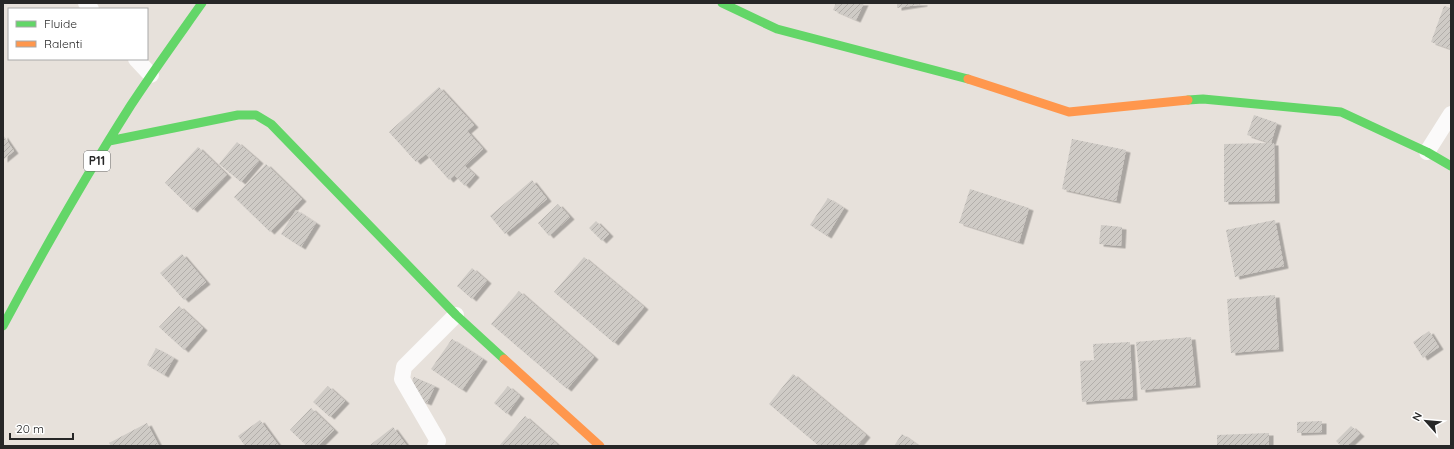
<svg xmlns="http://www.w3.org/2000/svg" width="1454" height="449" viewBox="0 0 1454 449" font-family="Quicksand,sans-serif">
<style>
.building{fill:url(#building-hatch);filter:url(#shadow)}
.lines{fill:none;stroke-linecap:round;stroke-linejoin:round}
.street{stroke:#fbfafa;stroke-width:16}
.fast{stroke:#63d668;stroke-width:9}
.slow{stroke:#ff974d;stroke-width:9}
.labels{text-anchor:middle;stroke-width:3.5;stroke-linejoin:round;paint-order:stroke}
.shield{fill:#fff;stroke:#686868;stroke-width:1}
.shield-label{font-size:12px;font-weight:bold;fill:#272727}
</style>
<defs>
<pattern id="building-hatch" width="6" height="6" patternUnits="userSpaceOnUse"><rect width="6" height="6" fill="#cfcbc6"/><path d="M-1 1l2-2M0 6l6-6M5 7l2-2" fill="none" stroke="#b2aeaa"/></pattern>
<filter id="shadow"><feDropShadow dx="4.5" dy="2.5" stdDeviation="0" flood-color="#0004"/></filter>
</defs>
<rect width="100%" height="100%" fill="#e7e1db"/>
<path class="building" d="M 836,3 L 864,3 L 856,20 L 833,10 Z
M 897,3 L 923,3 L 923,4 L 897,8 Z
M 1444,6 L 1451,8 L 1451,49 L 1431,42 Z
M 439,87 L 474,125 L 467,131 L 483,149 L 449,180 L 426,154 L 416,162 L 389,132 Z
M 1254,115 L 1277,123 L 1271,143 L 1247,135 Z
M 3,135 L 14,151 L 3,160 Z
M 1072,139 L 1126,150 L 1116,201 L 1062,189 Z
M 237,142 L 259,161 L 241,182 L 219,164 Z
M 1270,143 L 1274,143 L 1275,201 L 1224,202 L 1224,144 Z
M 198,147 L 227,175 L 193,210 L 165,183 Z
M 266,164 L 302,199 L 270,232 L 234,197 Z
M 465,166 L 475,175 L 465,186 L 455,176 Z
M 532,180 L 547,199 L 505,234 L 490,216 Z
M 970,189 L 1029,208 L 1019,242 L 959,223 Z
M 828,198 L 844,208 L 827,236 L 810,225 Z
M 558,204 L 570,217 L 549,236 L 538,223 Z
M 296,210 L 316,223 L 301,247 L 281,234 Z
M 1275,220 L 1284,266 L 1235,277 L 1226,230 Z
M 596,221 L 609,234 L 602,241 L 589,228 Z
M 1101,225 L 1122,227 L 1121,246 L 1099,244 Z
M 182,254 L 206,282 L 184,300 L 160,273 Z
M 584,257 L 644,307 L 614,343 L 554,292 Z
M 472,268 L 487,281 L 472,299 L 457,286 Z
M 519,291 L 594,357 L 567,389 L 491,324 Z
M 1275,295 L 1279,349 L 1231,353 L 1227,299 Z
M 179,306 L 203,328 L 184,350 L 159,327 Z
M 1429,331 L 1439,347 L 1423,358 L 1413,342 Z
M 1191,337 L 1196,385 L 1141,390 L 1136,342 Z
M 452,339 L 483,359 L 462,390 L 431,369 Z
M 1130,342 L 1133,398 L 1082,402 L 1080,361 L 1094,360 L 1093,344 Z
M 156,348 L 174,358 L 164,375 L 147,365 Z
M 793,374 L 866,435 L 857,446 L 819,446 L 769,404 Z
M 414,377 L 435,386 L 427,403 L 406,394 Z
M 328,386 L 345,401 L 330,417 L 313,402 Z
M 508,386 L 520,396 L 507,414 L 494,403 Z
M 311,408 L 334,430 L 318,446 L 307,446 L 290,430 Z
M 525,416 L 559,446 L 499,446 Z
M 260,420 L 279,446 L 245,446 L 238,436 Z
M 1322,421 L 1322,432 L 1297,433 L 1297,422 Z
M 147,423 L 159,446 L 111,446 L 109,443 Z
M 1351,426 L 1360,434 L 1347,446 L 1341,446 L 1336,441 Z
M 393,427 L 407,446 L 369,446 Z
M 1269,433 L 1269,446 L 1217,446 L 1217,435 Z
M 902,434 L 919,446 L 894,446 Z"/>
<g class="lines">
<path class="street" d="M 86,3 L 91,9
M 136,59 L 151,75
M 1427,152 L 1451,114
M 435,446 L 438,441 L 402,379 L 404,367 L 456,315"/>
<path class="fast" d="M 722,3 L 777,29 L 968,79
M 1188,100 L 1203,99 L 1341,112 L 1427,152 L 1451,166
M 109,141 L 238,115 L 256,115 L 271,124 L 456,315 L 504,359
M 3,326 C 43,251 85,177 131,105 C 154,70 178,37 202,3"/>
<path class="slow" d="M 968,79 L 1069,112 L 1188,100
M 504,359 L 600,446"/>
</g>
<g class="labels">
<rect class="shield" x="84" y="151" width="26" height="20" rx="3"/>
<g class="shield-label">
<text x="97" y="165">P11</text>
</g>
</g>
<rect width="1454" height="449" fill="none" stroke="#272727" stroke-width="8"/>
<rect x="8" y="8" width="140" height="52" fill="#ffffff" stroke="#a9a9a9"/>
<rect x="16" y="21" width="20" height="6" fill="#63d668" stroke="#a9a9a9"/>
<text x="44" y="28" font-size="12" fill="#272727">Fluide</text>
<rect x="16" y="41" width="20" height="6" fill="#ff974d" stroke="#a9a9a9"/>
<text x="44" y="48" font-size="12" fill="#272727">Ralenti</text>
<g transform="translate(1426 421) rotate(297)" stroke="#ffffff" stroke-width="3" paint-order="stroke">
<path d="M0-3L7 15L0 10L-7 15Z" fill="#272727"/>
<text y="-6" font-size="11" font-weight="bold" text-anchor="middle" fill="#272727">N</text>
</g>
<path d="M10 433v6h63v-6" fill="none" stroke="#272727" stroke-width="2"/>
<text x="16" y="433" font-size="12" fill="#272727" stroke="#ffffff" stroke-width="3" paint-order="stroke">20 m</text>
</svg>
